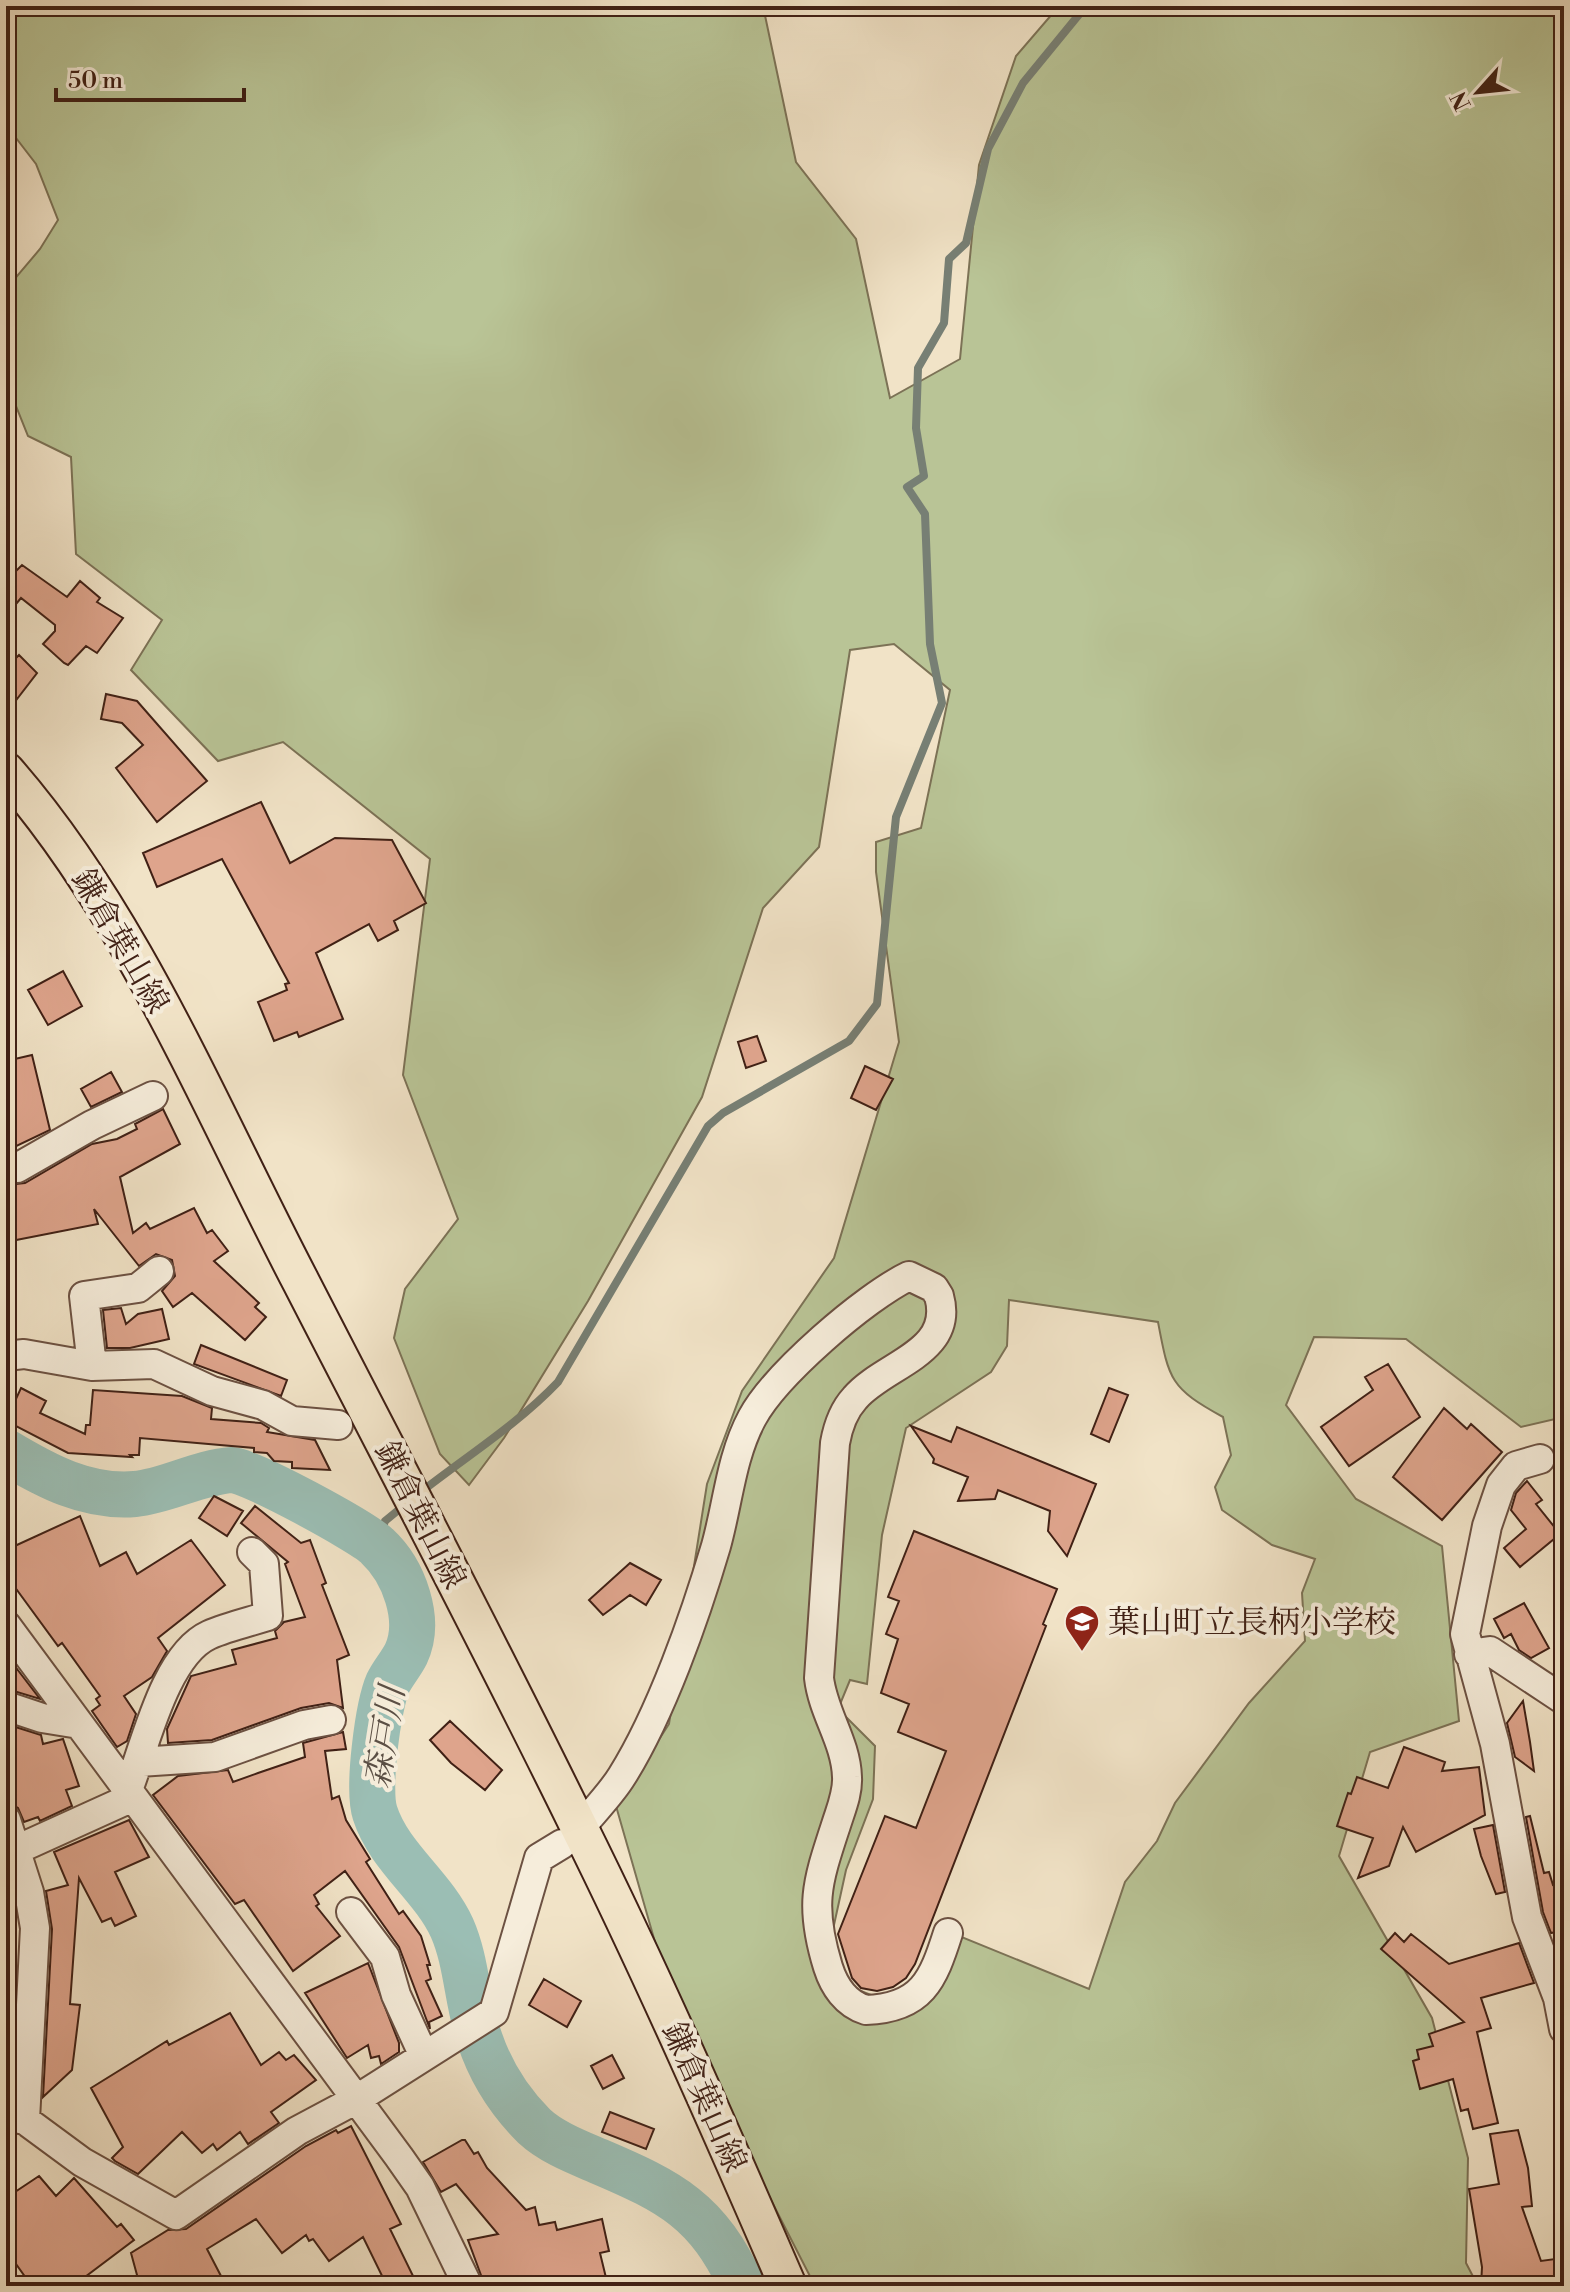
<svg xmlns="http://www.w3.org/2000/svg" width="1570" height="2292" viewBox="0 0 1570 2292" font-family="'Libre Bodoni','Noto Serif JP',serif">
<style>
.green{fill:#b9c496;stroke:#7c7256;stroke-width:2;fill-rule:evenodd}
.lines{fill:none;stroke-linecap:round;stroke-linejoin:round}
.stream{stroke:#777f74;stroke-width:8}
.river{stroke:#9bbeb4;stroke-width:46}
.building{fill:#dea48c;stroke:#402015;stroke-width:2}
.minor-casing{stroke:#6c5142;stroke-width:32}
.major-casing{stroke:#402015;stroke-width:40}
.minor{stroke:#f6eddb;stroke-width:28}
.major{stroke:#f1e3c7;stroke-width:36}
.labels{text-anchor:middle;stroke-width:8;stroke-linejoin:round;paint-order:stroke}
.street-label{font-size:32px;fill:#402015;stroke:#f6eddb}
.poi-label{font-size:32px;fill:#402015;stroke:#f6eddb;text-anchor:start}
.water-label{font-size:34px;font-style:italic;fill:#5b4f45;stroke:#f6eddb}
</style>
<rect width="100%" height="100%" fill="#f1e3c7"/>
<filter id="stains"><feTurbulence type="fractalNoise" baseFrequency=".0025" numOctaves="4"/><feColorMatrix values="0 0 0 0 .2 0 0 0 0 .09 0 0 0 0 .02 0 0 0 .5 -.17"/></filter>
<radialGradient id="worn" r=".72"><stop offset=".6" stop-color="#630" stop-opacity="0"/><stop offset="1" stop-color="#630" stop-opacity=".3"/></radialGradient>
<path class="green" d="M 6,6 L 763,6 L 796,162 L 856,239 L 890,398 L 960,359 L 979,165 L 1016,56 L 1059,6 L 1564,6 L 1564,1417 L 1521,1427 L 1406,1339 L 1314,1337 L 1286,1405 L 1356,1499 L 1442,1546 L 1459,1721 L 1370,1752 L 1339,1856 L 1432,2018 L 1468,2158 L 1466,2263 L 1478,2286 L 815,2286 L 731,2122 L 661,1963 L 616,1806 L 669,1724 L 707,1484 L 742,1391 L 834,1258 L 899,1042 L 876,872 L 876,842 L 921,828 L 950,690 L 894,644 L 850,650 L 819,847 L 763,908 L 702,1097 L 588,1301 L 504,1438 L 469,1485 L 440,1454 L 394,1338 L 405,1289 L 458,1219 L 403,1075 L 430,859 L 283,742 L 218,761 L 131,670 L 162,620 L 76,554 L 71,457 L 28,436 L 6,381 L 6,289 L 40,249 L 58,220 L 36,164 L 6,125 ZM 1009,1300 L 1158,1322 C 1169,1380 1170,1388 1223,1417 L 1231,1455 L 1215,1487 L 1222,1510 L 1272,1545 L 1315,1559 L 1302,1593 L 1305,1641 L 1249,1703 L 1175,1803 L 1157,1841 L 1125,1882 L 1089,1989 L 942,1929 L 919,1975 L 899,1994 L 871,1995 L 853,1988 L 841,1968 L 832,1934 L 846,1870 L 873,1799 L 875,1746 L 838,1709 L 850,1680 L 867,1684 L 882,1535 L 906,1428 L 991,1372 L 1007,1346 Z"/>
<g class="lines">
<path class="stream" d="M 421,1492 C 467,1456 518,1424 558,1382 L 708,1126 L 723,1113 L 849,1041 L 877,1004 L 896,817 L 942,703 L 930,644 L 925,514 L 907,487 L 924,476 L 916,428 L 918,368 L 944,323 L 949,259 L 966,243 L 988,149 L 1023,83 L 1086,6
M 377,1545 L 385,1521 L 407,1503"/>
<path class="river" d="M 6,1452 C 46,1476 87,1498 135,1494 C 167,1491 199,1472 232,1470 C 249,1470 363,1532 377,1546 C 404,1571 422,1620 406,1654 C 401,1664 393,1673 388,1683 C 378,1706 367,1789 375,1813 C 389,1857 433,1886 452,1928 C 467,1962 467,2002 479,2037 C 490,2071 509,2101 534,2126 C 551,2142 577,2152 598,2161 C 671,2192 708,2211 742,2286"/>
</g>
<path class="building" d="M 22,565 L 67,597 L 80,581 L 100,598 L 97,602 L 123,618 L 97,653 L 86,646 L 68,665 L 64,663 L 43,644 L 55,631 L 55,625 L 21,598 L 6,616 L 6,581 Z
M 19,655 L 37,673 L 17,699 L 6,688 L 6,668 Z
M 106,694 L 137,701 L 207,781 L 157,822 L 116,768 L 143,745 L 122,723 L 101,719 Z
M 261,802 L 290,863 L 335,838 L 392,840 L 426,903 L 394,921 L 398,930 L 378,941 L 369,924 L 316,953 L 343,1019 L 299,1037 L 297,1032 L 274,1041 L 258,1002 L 287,990 L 285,984 L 289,983 L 222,859 L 157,887 L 143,853 Z
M 63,971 L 82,1006 L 48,1025 L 28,990 Z
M 757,1036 L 766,1061 L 746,1068 L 738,1042 Z
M 32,1055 L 50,1130 L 6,1151 L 6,1061 Z
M 865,1066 L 893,1079 L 876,1110 L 851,1098 Z
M 111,1072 L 122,1092 L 91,1107 L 81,1089 Z
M 163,1109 L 180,1144 L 120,1177 L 133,1233 L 146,1223 L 150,1229 L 194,1208 L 207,1233 L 212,1230 L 228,1251 L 214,1261 L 259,1303 L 255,1307 L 266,1317 L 245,1340 L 192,1293 L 173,1307 L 162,1291 L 175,1276 L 172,1260 L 156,1254 L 139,1266 L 94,1209 L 98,1224 L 6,1242 L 6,1185 L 25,1183 L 92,1144 L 117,1139 L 137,1129 L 135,1124 Z
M 121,1308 L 126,1324 L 138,1314 L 162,1309 L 169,1339 L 130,1348 L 107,1348 L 103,1310 Z
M 201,1345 L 287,1380 L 281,1396 L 194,1364 Z
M 1388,1364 L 1420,1417 L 1349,1466 L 1321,1427 L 1373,1390 L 1365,1377 Z
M 21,1388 L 46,1401 L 40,1413 L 85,1434 L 86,1425 L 90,1425 L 93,1390 L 182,1396 L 212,1408 L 211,1419 L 261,1423 L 269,1428 L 267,1432 L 315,1440 L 330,1470 L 292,1468 L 292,1462 L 274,1461 L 267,1453 L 254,1452 L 254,1448 L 140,1438 L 139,1455 L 130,1455 L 132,1457 L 68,1453 L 6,1421 L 6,1394 L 16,1399 Z
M 1109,1388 L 1128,1395 L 1109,1442 L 1091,1434 Z
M 1444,1408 L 1467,1429 L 1471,1424 L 1502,1452 L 1442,1520 L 1393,1477 Z
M 911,1426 L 951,1442 L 957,1427 L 1096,1484 L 1067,1556 L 1048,1531 L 1050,1511 L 998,1490 L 995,1499 L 958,1501 L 968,1477 L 933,1463 L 934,1459 Z
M 1527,1481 L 1542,1500 L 1536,1504 L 1560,1534 L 1520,1567 L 1504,1548 L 1526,1529 L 1511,1510 L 1516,1493 Z
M 214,1496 L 243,1511 L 227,1536 L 199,1518 Z
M 255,1506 L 301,1543 L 310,1540 L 326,1583 L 322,1585 L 349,1655 L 337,1660 L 343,1708 L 329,1703 L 301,1708 L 212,1740 L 168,1743 L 167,1729 L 191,1676 L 236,1664 L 232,1650 L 277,1638 L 275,1631 L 284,1622 L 305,1617 L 285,1564 L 288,1562 L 241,1523 Z
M 80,1516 L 100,1566 L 126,1552 L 137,1574 L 191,1540 L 225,1585 L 158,1638 L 167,1651 L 152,1677 L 124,1696 L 136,1714 L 127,1741 L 117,1747 L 92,1711 L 100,1705 L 96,1699 L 100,1696 L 62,1643 L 58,1646 L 6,1575 L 6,1550 Z
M 914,1531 L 1057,1589 L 1043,1624 L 1046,1626 L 915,1964 L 906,1978 L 893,1987 L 877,1991 L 861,1988 L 852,1978 L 838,1934 L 885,1816 L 916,1828 L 946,1751 L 898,1732 L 909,1704 L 881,1693 L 898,1639 L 886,1634 L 899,1601 L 888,1597 Z
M 630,1563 L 661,1580 L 646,1605 L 630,1595 L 603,1615 L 589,1600 Z
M 1524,1603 L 1549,1648 L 1531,1658 L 1519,1650 L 1511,1634 L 1504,1638 L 1494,1619 Z
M 17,1669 L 40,1699 L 7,1689 L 6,1677 Z
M 1523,1701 L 1530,1742 L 1534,1771 L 1515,1757 L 1507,1723 Z
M 450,1721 L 502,1770 L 485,1790 L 451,1763 L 430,1740 Z
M 6,1724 L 41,1735 L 43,1744 L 63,1739 L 79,1786 L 66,1790 L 72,1806 L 40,1821 L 38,1817 L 24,1822 L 18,1808 L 11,1804 L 6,1788 Z
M 343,1732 L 346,1749 L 325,1751 L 332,1799 L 339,1796 L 346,1820 L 370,1859 L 366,1862 L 399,1914 L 403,1911 L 421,1936 L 430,1965 L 427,1965 L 431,1979 L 426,1981 L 442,2016 L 429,2022 L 430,2029 L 399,1947 L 345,1871 L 314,1895 L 319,1904 L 316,1906 L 340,1936 L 293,1971 L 244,1900 L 235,1904 L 153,1795 L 178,1776 L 228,1770 L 233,1782 L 258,1773 L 305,1757 L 303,1743 Z
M 1404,1747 L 1445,1762 L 1442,1771 L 1479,1767 L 1485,1815 L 1416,1852 L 1403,1827 L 1389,1866 L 1358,1878 L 1373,1838 L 1337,1826 L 1348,1793 L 1351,1794 L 1357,1777 L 1388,1788 Z
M 1530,1816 L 1544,1873 L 1549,1872 L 1553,1885 L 1557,1884 L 1564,1909 L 1561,1931 L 1551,1933 L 1543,1912 L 1526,1817 Z
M 129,1820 L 149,1857 L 115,1872 L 136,1916 L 115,1926 L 111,1918 L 102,1922 L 79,1878 L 70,2004 L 80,2005 L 72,2070 L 43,2097 L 52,1929 L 46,1891 L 68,1885 L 54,1852 Z
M 1493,1825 L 1505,1892 L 1496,1894 L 1481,1856 L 1474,1829 Z
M 1395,1933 L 1404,1942 L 1411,1934 L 1449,1964 L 1519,1943 L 1534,1983 L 1481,1998 L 1491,2028 L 1477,2032 L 1498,2123 L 1473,2129 L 1468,2109 L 1461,2111 L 1453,2079 L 1420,2089 L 1413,2061 L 1419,2059 L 1417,2050 L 1433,2046 L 1429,2034 L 1464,2022 L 1381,1949 Z
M 368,1963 L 399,2043 L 399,2052 L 381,2064 L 379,2056 L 371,2058 L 368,2045 L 347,2058 L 305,1993 Z
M 544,1979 L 581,2001 L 567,2027 L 529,2005 Z
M 230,2013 L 261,2065 L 279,2052 L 286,2060 L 294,2055 L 316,2080 L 271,2112 L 279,2123 L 248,2144 L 240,2132 L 217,2150 L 213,2144 L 202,2153 L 182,2132 L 138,2174 L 115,2161 L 112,2158 L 123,2147 L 91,2088 L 167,2041 L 169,2045 Z
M 612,2055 L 624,2078 L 603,2089 L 591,2066 Z
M 610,2112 L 654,2129 L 646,2149 L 602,2132 Z
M 351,2126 L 401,2224 L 390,2229 L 415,2280 L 403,2286 L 387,2286 L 363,2237 L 329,2261 L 313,2239 L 309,2241 L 306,2235 L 282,2253 L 256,2219 L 207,2249 L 222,2278 L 209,2286 L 140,2286 L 131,2253 L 168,2230 L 186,2229 L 306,2146 L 336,2130 L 338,2133 Z
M 1518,2130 L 1528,2168 L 1532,2206 L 1522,2207 L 1541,2261 L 1555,2259 L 1559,2279 L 1519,2286 L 1481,2286 L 1482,2267 L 1469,2189 L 1499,2184 L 1490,2134 Z
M 462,2140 L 465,2140 L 474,2154 L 478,2152 L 487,2168 L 526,2210 L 535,2207 L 539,2225 L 555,2222 L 557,2230 L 602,2219 L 609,2251 L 600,2253 L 608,2286 L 485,2286 L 468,2240 L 498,2234 L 456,2184 L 441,2192 L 423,2162 Z
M 39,2176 L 56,2196 L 74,2178 L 117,2227 L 121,2224 L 134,2240 L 73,2286 L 37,2286 L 26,2278 L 6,2250 L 6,2198 Z"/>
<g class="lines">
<defs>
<path id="minor" d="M 6,1168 L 17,1168 L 92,1125 L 153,1096
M 6,1356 L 24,1354 L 92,1366 L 154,1364 L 212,1391 L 263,1405 L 292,1421 L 338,1425
M 92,1366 L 84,1296 L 138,1288 L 159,1271
M 1540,1459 L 1516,1466 L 1501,1485 L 1487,1526 L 1465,1634 L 1495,1744 L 1527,1917 L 1558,1998 L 1564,2029
M 6,1625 L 399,2157 L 420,2187 L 468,2286
M 1469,1654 L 1490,1651 L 1564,1700
M 6,1706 L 42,1718 L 79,1724
M 139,1762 L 215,1757 L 304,1725 L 331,1720
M 128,1790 C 145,1746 165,1655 209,1635 C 227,1627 249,1622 268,1616 L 264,1564 L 252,1552
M 6,1820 L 29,1892 L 35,1928 L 25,2120
M 580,1828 C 594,1811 611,1794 622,1776 C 661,1714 695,1617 716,1546 C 728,1503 731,1457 752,1418 C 775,1375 865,1297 909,1276 L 934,1288 L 939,1296 C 955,1353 884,1364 855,1398 C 843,1411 838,1426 835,1443 L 819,1678 C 823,1713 846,1742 847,1777 C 848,1793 841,1809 836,1825 C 817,1883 809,1905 828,1967 C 834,1986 846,2004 866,2010 C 922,2008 933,1980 948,1933
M 16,1850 L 133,1797
M 351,1912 L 385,1957 L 396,1995 L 423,2054
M 6,2116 L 25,2120 L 82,2162 L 176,2215 L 297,2131 L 357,2099 L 494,2012 L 539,1858 L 562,1844"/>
<path id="major" d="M 6,771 C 133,916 212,1112 301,1282 C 394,1463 489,1643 578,1825 C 653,1976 721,2131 788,2286"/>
</defs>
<use href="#minor" class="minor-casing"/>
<use href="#major" class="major-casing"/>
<use href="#minor" class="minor"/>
<use href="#major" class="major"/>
</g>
<defs>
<symbol id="school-pin" viewBox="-11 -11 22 30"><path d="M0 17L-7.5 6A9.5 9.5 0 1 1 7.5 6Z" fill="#8f2418" stroke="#f6eddb"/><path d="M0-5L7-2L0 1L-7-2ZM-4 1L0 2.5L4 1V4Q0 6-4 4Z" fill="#fff"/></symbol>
</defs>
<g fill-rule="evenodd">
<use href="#school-pin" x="1062" y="1602" width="40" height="54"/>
</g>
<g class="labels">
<g class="street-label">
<text transform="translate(121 941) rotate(60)" y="11">鎌倉葉山線</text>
<text transform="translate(421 1515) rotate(63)" y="11">鎌倉葉山線</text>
<text transform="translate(705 2097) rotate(66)" y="11">鎌倉葉山線</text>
</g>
<g class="poi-label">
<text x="1108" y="1633">葉山町立長柄小学校</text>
</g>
<g class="water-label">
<text transform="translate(384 1737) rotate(-81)" y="12">森戸川</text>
</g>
</g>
<rect width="1570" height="2292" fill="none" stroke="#f1e3c7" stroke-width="32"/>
<rect x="8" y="8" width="1554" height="2276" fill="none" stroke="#402015" stroke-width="4"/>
<rect x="16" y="16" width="1538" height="2260" fill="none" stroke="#402015" stroke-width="2"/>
<g transform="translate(1478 92) rotate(243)" stroke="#f6eddb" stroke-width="6" paint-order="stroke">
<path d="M0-6L14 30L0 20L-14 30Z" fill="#402015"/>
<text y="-12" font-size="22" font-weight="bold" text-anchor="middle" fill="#402015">N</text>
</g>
<path d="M56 88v12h188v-12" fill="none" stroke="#402015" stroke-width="4"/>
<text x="68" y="88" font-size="24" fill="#402015" stroke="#f6eddb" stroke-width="6" paint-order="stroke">50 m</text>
<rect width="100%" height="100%" filter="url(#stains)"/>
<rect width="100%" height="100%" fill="url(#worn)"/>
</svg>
